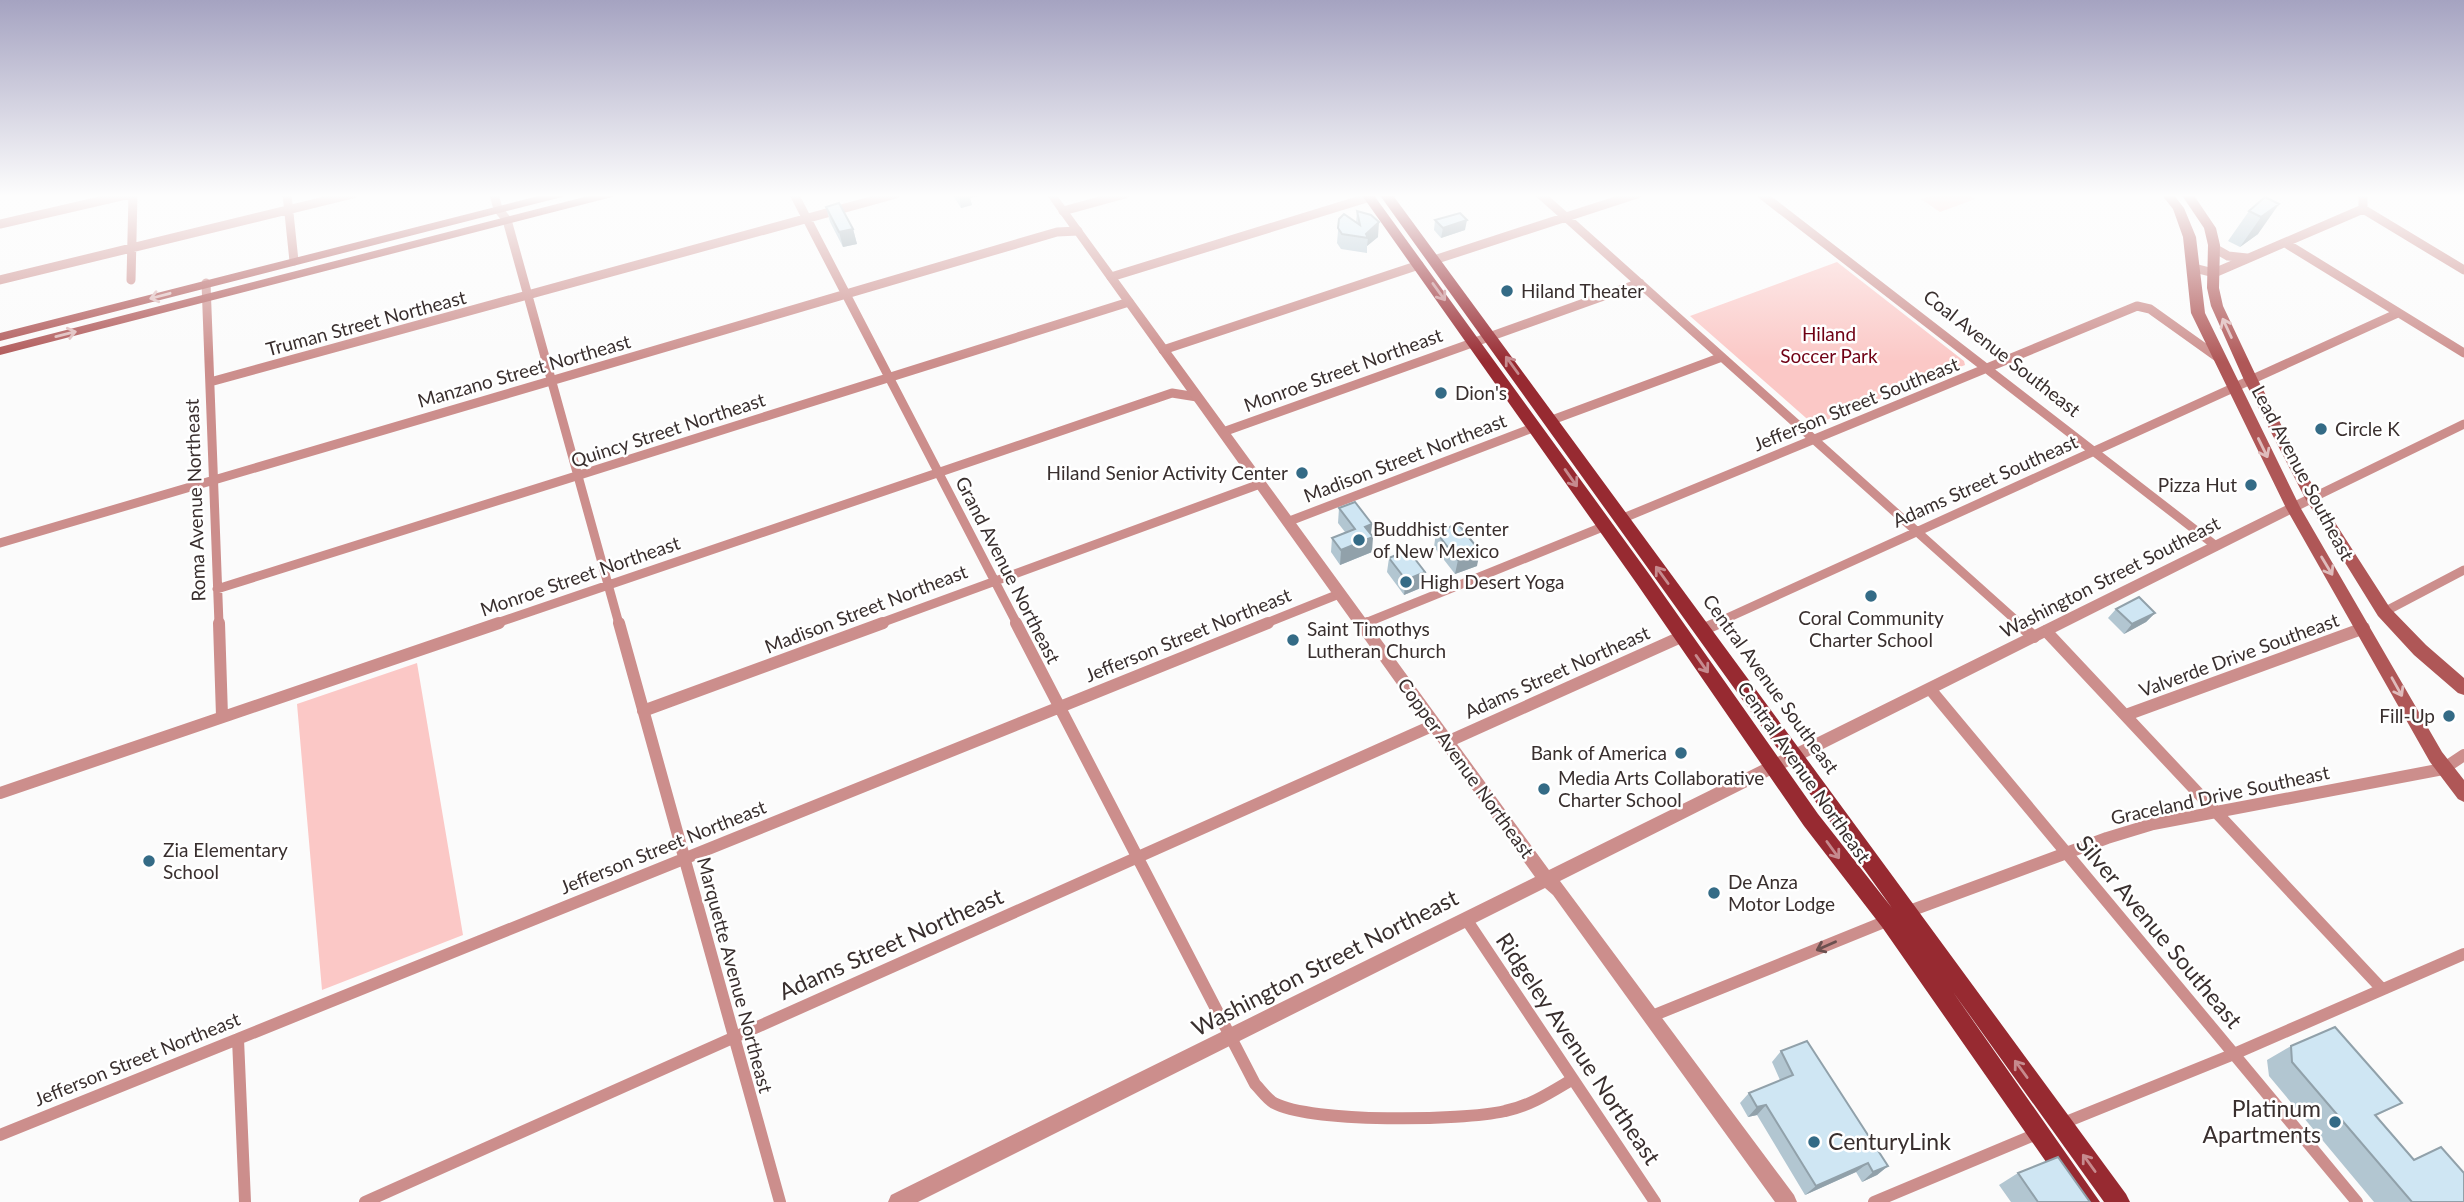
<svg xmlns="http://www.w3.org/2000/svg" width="2464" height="1202" viewBox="0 0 2464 1202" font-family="Lato,sans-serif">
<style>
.green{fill:#fbc8c6}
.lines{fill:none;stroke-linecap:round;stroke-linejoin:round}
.minor-far1{stroke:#cc8e8c;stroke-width:9}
.minor{stroke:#cc8e8c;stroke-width:12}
.tertiary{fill:#cc8e8c;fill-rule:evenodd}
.secondary{fill:#af5757;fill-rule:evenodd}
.primary{fill:#972a31;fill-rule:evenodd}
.wall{fill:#b2c6d1}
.shaded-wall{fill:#91a1aa}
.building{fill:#cfe6f3;stroke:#91a1aa;stroke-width:2}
.oneway{stroke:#c68a8e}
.oneway2{stroke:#dfbcbc}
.oneway3{stroke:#6c504f}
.poi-dot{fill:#346b86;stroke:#fff;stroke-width:2.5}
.labels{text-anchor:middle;stroke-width:5;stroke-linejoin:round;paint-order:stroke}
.poi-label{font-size:19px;fill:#392f2e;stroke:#fff;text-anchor:start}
.street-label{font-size:19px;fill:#392f2e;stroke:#fff}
.park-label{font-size:19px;fill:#6f0014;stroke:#fff}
.near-street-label{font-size:23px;fill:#392f2e;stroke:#fff}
.near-poi-label{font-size:23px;fill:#392f2e;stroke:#fff;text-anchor:end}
</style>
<rect width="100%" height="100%" fill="#fbfbfb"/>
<path class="green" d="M 1936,194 L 1967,194 L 1975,199 L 1940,212 L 1921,199 Z
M 1837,262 L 1964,361 L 1965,365 L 1814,425 L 1690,316 Z
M 417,663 L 463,935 L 322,990 L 297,704 Z"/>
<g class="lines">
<path class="minor-far1" d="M 287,194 L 294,261
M 494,194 L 498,209 L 507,220 L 619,624
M 794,194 L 1017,624
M 1540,194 L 2020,624
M 1761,194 L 2216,546
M 2363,194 L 2363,209 L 2464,270
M 1063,211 L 1125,194
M 0,224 L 130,194
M 2287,244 L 2464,353
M 2214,248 L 2228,256 L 2247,258
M 1434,260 L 1637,194
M 2194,268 L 2214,273 L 2363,209
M 1111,277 L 1370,197
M 0,280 L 353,194
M 131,280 L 133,194
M 206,283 L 219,624
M 1163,350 L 1419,265
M 210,382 L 896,194
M 1552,420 L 1722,357
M 1223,432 L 1640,283
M 2312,498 L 2464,424
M 1621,519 L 2137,306 L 2150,309 L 2220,359
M 1287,522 L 1535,427
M 0,543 L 1057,232 L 1078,231
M 217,589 L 1129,302
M 2384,612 L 2464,570
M 494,624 L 1172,393 L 1197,397
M 878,624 L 1260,484
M 1264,624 L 1339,594
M 1363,624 L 1605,526
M 1714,624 L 2398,313"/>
<path class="minor" d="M 219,623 L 222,716
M 619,623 L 780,1202
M 1016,623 L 1255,1084 C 1261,1090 1267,1099 1274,1103 C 1312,1123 1461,1121 1505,1111 C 1530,1106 1551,1092 1573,1079
M 2018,623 L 2034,637
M 1362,625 L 1368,623
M 1702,630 L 1718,623
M 2046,631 L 2382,989
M 1930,689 L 2357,1202
M 643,711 L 883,623
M 2126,715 L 2364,628
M 1447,742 L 1683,636
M 0,793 L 499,623
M 1907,912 L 2107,838 L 2153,824 L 2443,769 L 2464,755
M 1466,919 L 1655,1202
M 1652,1016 L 1889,920
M 238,1039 L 245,1202
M 2061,1124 L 2234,1054 L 2464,954
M 0,1135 L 1268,623
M 365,1202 L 1434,725
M 1874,1202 L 2039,1133"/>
<path class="tertiary" d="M 1046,194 L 1056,194 L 1549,870 L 2307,495 L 2312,493 L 2319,498 L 2317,501 L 1560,881 L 1794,1195 L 1797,1202 L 1775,1202 L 1553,895 L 1545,888 L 918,1202 L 888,1202 L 891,1195 L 1535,877 Z"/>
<path class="secondary" d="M 546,194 L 564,194 L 562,197 L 0,341 L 0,333 Z
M 596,194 L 614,194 L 612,197 L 0,355 L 0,347 Z
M 2161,194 L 2173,194 L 2184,208 L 2196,237 L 2205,313 L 2300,507 L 2442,752 L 2464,780 L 2464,802 L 2458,799 L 2430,762 L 2286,508 L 2191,313 L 2183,237 L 2173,209 Z
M 2181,194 L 2193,194 L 2216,228 L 2220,245 L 2219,288 L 2223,306 L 2258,380 L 2318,496 L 2390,608 L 2426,645 L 2464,678 L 2464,695 L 2458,693 L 2414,655 L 2378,616 L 2305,498 L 2244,380 L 2211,306 L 2207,288 L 2208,245 L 2204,228 Z"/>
<path class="primary" d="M 1361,194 L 1373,194 L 1649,574 L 1818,814 L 1892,908 L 1379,194 L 1392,194 L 2126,1194 L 2130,1202 L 2104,1202 L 1953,992 L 2100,1202 L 2074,1202 L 1882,927 L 1804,826 L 1637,584 Z"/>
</g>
<path class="wall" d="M 952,194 L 987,194 L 970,198 L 972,205 L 961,208 Z
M 2265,197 L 2258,234 L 2240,247 L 2228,241 L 2249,211 Z
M 826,207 L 853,229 L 857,244 L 843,247 L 830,222 Z
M 1357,211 L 1378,237 L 1367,246 L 1367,253 L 1341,249 L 1337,243 L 1339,219 L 1356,222 Z
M 1435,220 L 1465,230 L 1441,238 L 1434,230 Z
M 1339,508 L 1372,524 L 1371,534 L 1372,552 L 1340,565 L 1331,552 L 1332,538 L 1345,532 L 1338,523 Z
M 1436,532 L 1477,566 L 1455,574 L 1434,547 Z
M 1389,558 L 1423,587 L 1404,595 L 1387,572 Z
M 2116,609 L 2155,613 L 2146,622 L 2124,634 L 2108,618 Z
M 2291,1046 L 2402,1103 L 2376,1116 L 2414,1159 L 2441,1147 L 2464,1202 L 2374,1202 L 2269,1076 L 2267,1060 Z
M 1781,1051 L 1888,1166 L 1877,1175 L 1862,1182 L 1856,1172 L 1805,1195 L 1757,1115 L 1748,1117 L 1740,1103 L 1749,1093 L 1780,1080 L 1772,1062 Z
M 2018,1173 L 2090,1202 L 2011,1202 L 1999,1185 Z"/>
<path class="shaded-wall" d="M 959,194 L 987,194 L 970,198 L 972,205 L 961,208 Z
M 2279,204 L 2258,234 L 2240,247 L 2261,217 Z
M 1467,220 L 1465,230 L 1441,238 L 1443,228 Z
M 1379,222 L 1378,237 L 1367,246 L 1368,238 L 1366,234 Z
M 853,229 L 857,244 L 843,247 L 839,232 Z
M 1372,524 L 1370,539 L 1365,527 Z
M 1373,537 L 1372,552 L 1340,565 L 1341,550 Z
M 1480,551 L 1477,566 L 1455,574 L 1458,560 Z
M 1425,572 L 1423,587 L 1404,595 L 1406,580 Z
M 2155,613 L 2146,622 L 2124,634 L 2132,624 Z
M 1766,1105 L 1757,1115 L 1748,1117 L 1757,1107 Z
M 1868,1163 L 1856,1172 L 1805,1195 L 1816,1186 Z
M 1888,1166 L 1877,1175 L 1862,1182 L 1873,1172 Z"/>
<path class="building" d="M 2265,197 L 2279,204 L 2261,217 L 2249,211 Z
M 839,203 L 853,229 L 839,232 L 826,207 Z
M 1357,211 L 1371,215 L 1379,222 L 1366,234 L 1368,238 L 1342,234 L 1338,228 L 1339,219 L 1344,214 L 1360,225 Z
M 1460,213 L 1467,220 L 1443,228 L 1435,220 Z
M 1355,502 L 1372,524 L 1365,527 L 1373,537 L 1341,550 L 1332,538 L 1355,529 L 1339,508 Z
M 1458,524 L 1480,551 L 1458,560 L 1436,532 Z
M 1408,550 L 1425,572 L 1406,580 L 1389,558 Z
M 2139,597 L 2155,613 L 2132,624 L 2116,609 Z
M 2335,1027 L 2402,1103 L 2375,1115 L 2414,1160 L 2441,1147 L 2464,1173 L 2464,1202 L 2412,1202 L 2292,1062 L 2291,1046 Z
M 1807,1041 L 1888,1166 L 1873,1172 L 1868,1163 L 1816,1186 L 1766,1105 L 1757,1107 L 1749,1093 L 1793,1075 L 1781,1051 Z
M 2058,1157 L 2090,1202 L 2038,1202 L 2018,1173 Z"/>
<defs><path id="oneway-shaft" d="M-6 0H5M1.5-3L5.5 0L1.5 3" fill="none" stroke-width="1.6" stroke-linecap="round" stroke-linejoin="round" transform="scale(1.75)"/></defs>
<g class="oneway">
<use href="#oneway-shaft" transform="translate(1439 292) rotate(54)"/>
<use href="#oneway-shaft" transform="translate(1512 365) rotate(-126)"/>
<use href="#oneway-shaft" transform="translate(1571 478) rotate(55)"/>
<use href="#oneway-shaft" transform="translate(1662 575) rotate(-126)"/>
<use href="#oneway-shaft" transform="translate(1702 664) rotate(55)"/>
<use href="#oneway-shaft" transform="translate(1833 850) rotate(54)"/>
<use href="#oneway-shaft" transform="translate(2021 1069) rotate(-126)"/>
<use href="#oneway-shaft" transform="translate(2089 1163) rotate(-126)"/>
</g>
<g class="oneway2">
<use href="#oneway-shaft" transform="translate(160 296) rotate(165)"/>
<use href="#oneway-shaft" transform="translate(2227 328) rotate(-115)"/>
<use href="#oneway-shaft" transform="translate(66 334) rotate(-14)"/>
<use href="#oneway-shaft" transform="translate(2263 448) rotate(64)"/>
<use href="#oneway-shaft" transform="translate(2327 566) rotate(59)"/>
<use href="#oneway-shaft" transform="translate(2397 687) rotate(61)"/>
</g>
<use class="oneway3" href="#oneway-shaft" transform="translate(1826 946) rotate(156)"/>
<linearGradient id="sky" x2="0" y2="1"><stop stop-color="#a5a3c1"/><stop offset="0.54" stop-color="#fdfdfd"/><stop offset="1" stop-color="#fdfdfd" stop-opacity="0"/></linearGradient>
<rect width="2464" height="362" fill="url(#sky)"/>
<g class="poi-dot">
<circle cx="1507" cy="291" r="7"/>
<circle cx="1441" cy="393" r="7"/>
<circle cx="2321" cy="429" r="7"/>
<circle cx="1302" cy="473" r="7"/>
<circle cx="2251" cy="485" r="7"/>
<circle cx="1359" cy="540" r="7"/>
<circle cx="1406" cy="582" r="7"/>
<circle cx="1871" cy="596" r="7"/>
<circle cx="1293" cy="640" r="7"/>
<circle cx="2449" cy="716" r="7"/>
<circle cx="1681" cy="753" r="7"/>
<circle cx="1544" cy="789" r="7"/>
<circle cx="149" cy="861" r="7"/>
<circle cx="1714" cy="893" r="7"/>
<circle cx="2335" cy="1122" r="7"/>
<circle cx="1814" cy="1142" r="7"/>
</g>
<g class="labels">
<g class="poi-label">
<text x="1521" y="298">Hiland Theater</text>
<text x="1455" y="400">Dion's</text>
<text x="2335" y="436">Circle K</text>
<text x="1288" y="480" text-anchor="end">Hiland Senior Activity Center</text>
<text x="2237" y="492" text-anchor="end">Pizza Hut</text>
<text x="1373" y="536">Buddhist Center<tspan x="1373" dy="22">of New Mexico</tspan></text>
<text x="1420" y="589">High Desert Yoga</text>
<text x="1871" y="625" text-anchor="middle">Coral Community<tspan x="1871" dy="22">Charter School</tspan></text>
<text x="1307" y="636">Saint Timothys<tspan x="1307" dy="22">Lutheran Church</tspan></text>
<text x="2435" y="723" text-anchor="end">Fill-Up</text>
<text x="1667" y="760" text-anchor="end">Bank of America</text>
<text x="1558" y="785">Media Arts Collaborative<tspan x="1558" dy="22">Charter School</tspan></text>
<text x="163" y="857">Zia Elementary<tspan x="163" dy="22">School</tspan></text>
<text x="1728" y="889">De Anza<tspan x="1728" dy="22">Motor Lodge</tspan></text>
</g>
<g class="street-label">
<text transform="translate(366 323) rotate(-15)" y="7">Truman Street Northeast</text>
<text transform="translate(2002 353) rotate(38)" y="7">Coal Avenue Southeast</text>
<text transform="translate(1343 370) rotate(-20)" y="7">Monroe Street Northeast</text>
<text transform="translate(524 371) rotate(-16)" y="7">Manzano Street Northeast</text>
<text transform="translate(1856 404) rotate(-22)" y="7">Jefferson Street Southeast</text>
<text transform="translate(668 430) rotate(-18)" y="7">Quincy Street Northeast</text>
<text transform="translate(1405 458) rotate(-21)" y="7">Madison Street Northeast</text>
<text transform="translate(2303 473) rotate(62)" y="7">Lead Avenue Southeast</text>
<text transform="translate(1985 481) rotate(-24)" y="7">Adams Street Southeast</text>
<text transform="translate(195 500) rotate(-92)" y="7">Roma Avenue Northeast</text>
<text transform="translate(1008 570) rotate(63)" y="7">Grand Avenue Northeast</text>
<text transform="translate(580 576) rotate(-19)" y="7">Monroe Street Northeast</text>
<text transform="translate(2110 577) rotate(-27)" y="7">Washington Street Southeast</text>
<text transform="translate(866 609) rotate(-21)" y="7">Madison Street Northeast</text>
<text transform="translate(1188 635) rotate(-22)" y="7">Jefferson Street Northeast</text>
<text transform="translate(2239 655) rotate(-20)" y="7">Valverde Drive Southeast</text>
<text transform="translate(1557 672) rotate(-24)" y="7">Adams Street Northeast</text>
<text transform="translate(1771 684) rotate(54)" y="7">Central Avenue Southeast</text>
<text transform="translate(1466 768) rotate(54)" y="7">Copper Avenue Northeast</text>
<text transform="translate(1804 772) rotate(55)" y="7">Central Avenue Northeast</text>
<text transform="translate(2220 795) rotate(-12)" y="7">Graceland Drive Southeast</text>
<text transform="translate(663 847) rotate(-22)" y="7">Jefferson Street Northeast</text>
<text transform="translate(735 975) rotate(75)" y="7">Marquette Avenue Northeast</text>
<text transform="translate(137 1059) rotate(-22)" y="7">Jefferson Street Northeast</text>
</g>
<g class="park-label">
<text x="1829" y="341">Hiland<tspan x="1829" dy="22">Soccer Park</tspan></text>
</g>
<g class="near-street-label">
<text transform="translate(2159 932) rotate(50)" y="8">Silver Avenue Southeast</text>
<text transform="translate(891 944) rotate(-24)" y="8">Adams Street Northeast</text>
<text transform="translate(1325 963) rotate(-27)" y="8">Washington Street Northeast</text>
<text transform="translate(1578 1049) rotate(56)" y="8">Ridgeley Avenue Northeast</text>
</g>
<g class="near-poi-label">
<text x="2321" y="1117">Platinum<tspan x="2321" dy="26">Apartments</tspan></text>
<text x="1828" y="1150" text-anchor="start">CenturyLink</text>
</g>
</g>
</svg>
